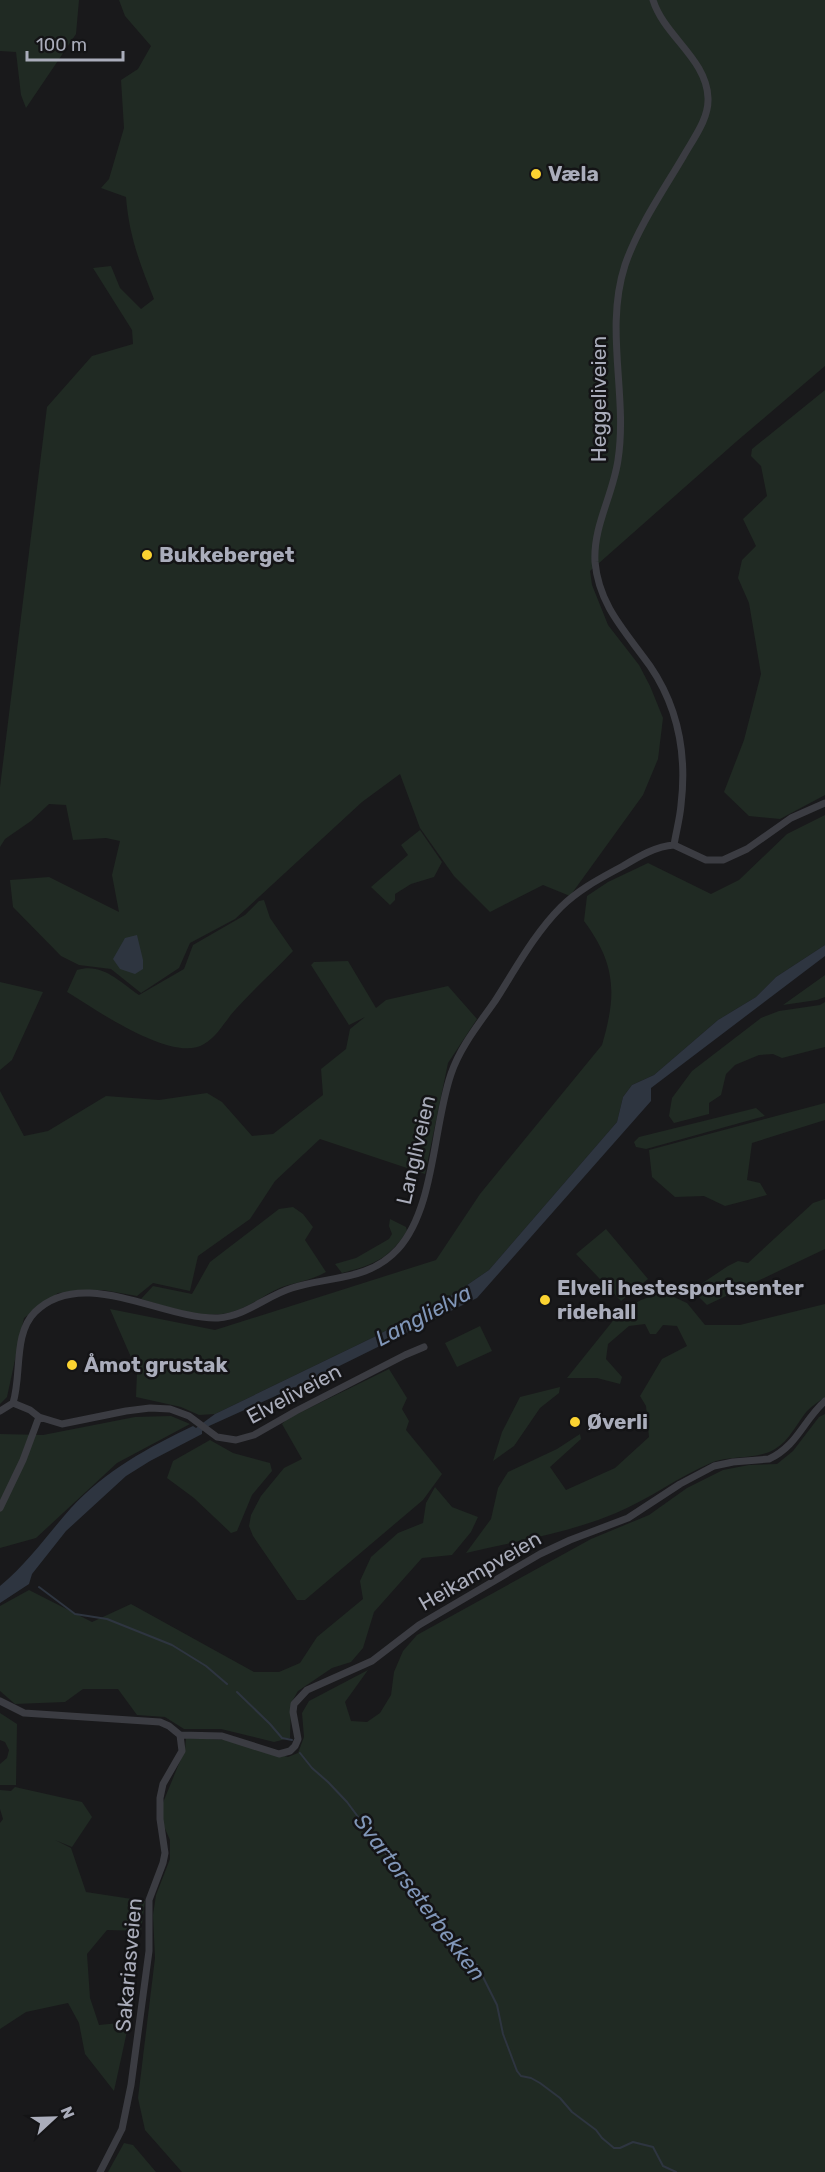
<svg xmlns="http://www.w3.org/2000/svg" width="825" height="2172" viewBox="0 0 825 2172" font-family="Rubik,sans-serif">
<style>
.green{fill:#202a23}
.water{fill:#2e3540}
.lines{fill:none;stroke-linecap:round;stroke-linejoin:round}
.stream{stroke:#2e3540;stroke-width:2}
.minor{stroke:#3b3c42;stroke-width:7}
.poi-dot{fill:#fbd331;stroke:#141416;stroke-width:2}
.labels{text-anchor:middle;stroke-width:5;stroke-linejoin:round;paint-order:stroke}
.poi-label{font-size:21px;font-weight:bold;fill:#aaadbb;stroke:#141416;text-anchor:start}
.street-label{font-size:21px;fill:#aaadbb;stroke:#141416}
.water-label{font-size:22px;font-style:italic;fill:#8096b8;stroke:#141416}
</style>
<rect width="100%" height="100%" fill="#19191b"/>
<path class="green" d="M 0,0 L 79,0 L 76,34 L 26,108 L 21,95 L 16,52 L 0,51 Z
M 119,0 L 825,0 L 825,366 L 737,441 L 590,571 L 592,585 L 608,625 L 639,665 L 650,686 L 663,718 L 658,759 L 643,795 L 570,896 L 543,885 L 490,912 L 454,876 L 420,828 L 400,774 L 362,802 L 235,919 L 190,943 L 179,968 L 141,993 L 111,969 L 79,965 L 61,956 L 13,907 L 10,880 L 49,877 L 119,912 L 112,875 L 120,841 L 106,838 L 73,840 L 66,805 L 49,804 L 31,821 L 5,839 L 0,847 L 0,787 L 47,407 L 92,356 L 133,344 L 132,330 L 93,268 L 111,266 L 120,288 L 141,309 L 154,299 C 140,264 129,236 126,197 L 101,188 L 109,179 L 124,128 L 121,80 L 138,69 L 151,46 L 125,16 Z
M 825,390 L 825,795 L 780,819 L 749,816 L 724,792 L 744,740 L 761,674 L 749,603 L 738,578 L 742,560 L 756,546 L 743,519 L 767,496 L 761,466 L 751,456 L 752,449 Z
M 825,815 L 825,945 L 776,977 L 756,997 L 718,1020 L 654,1075 L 632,1085 L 623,1097 L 617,1122 L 489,1270 L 454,1294 L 374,1337 L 215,1414 L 199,1415 L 181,1407 L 136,1397 L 137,1371 L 110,1309 L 215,1330 L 436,1260 L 480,1194 L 602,1045 C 617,994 616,964 584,921 L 587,896 L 608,882 L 648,863 L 711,894 L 739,880 L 787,834 Z
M 420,830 L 442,862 L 434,877 L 411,884 L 395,894 L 395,900 L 390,905 L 371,887 L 408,855 L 401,845 Z
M 264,900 L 270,918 L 293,951 C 274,971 253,990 235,1010 C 225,1021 217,1037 204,1044 C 173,1064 95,1009 67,992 L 77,970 C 102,962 120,982 139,995 L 184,969 L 193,945 L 245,915 L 259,901 Z
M 348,961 L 376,1008 L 386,1000 L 448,986 L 477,1019 L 448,1063 L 425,1174 L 320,1139 L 275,1181 L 250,1219 L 198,1256 L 190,1291 L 153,1283 L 137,1296 L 103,1290 L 58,1293 L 24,1318 L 7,1397 L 0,1404 L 0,1091 L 24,1136 L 48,1131 L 106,1096 L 159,1100 L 207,1093 L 222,1102 L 252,1136 L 273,1134 L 323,1095 L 321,1069 L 346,1049 L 350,1029 L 365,1017 L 349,1025 L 311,965 L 314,962 Z
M 825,975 L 825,997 L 817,1000 L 783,1005 Z
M 0,982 L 43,992 L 12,1060 L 0,1070 Z
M 825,1002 L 825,1047 L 782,1058 L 773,1054 L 759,1055 L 735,1065 L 726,1074 L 721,1095 L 709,1103 L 709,1114 L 674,1123 L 669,1116 L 672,1098 L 692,1071 L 761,1018 L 779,1011 L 820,1005 Z
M 825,1103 L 825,1120 L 752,1143 L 747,1180 L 760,1183 L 767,1195 L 725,1206 L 704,1196 L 675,1197 L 652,1177 L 649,1150 Z
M 756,1108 L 765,1116 L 646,1149 L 636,1147 L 634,1142 L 639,1137 Z
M 825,1199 L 825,1249 L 707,1305 L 692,1290 L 728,1266 L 738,1261 L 748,1263 L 813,1203 Z
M 293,1207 L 303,1214 L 313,1227 L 305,1240 L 326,1272 C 312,1280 297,1282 282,1287 C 265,1294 250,1307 232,1312 C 202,1320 169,1307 141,1299 L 153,1286 L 192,1294 L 210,1262 L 279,1209 Z
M 390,1219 L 406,1227 L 407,1231 C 389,1259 373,1265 342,1273 L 335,1264 L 356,1258 L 389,1239 L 392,1234 L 389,1226 Z
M 606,1229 L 648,1279 L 621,1301 L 576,1254 Z
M 663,1292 L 687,1303 L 705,1325 L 740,1325 L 825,1304 L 825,1397 C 819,1401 812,1406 807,1411 C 797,1423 789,1441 775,1449 C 757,1460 732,1455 713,1462 C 679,1476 650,1499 616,1513 C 569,1533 516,1541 466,1553 L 491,1519 L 498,1488 L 508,1472 L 557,1449 L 580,1434 L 581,1439 L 550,1467 L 566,1490 L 615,1468 L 649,1437 L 646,1406 L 640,1396 L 662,1359 L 687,1346 L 677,1326 L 663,1325 L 656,1334 L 650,1334 L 645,1324 L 629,1326 L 608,1344 L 606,1359 L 622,1377 L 620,1384 L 597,1378 L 567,1378 L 620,1312 L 641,1300 Z
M 480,1326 L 492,1351 L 457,1367 L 445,1343 Z
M 389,1369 L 407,1398 L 402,1409 L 409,1421 L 406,1430 L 442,1474 L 423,1500 L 305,1600 L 297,1600 L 253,1536 L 249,1526 L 251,1515 L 261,1496 L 284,1468 L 302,1459 L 282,1424 L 287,1419 Z
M 560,1387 L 559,1393 L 540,1408 L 514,1446 L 493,1461 L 502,1432 L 520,1397 Z
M 825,1414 L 825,2172 L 182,2172 L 145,2130 L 138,2098 L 155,1958 L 153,1915 L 156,1895 L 170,1859 L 170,1840 L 163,1824 L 162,1805 L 185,1749 L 186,1738 L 230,1740 L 288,1757 L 298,1753 L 304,1737 L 302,1713 L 309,1701 L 368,1670 L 345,1702 L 351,1721 L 367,1722 L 380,1713 L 391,1695 L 394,1672 L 403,1651 L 417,1635 L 591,1539 L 649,1515 L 687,1488 L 723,1470 L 749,1465 L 777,1464 L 793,1451 L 819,1417 Z
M 171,1416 L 190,1424 L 117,1463 L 36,1538 L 0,1548 L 0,1434 L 43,1435 L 135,1417 Z
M 210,1440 L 233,1453 L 270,1463 L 272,1471 L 252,1495 L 237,1531 L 231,1533 L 194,1498 L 167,1478 L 173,1461 Z
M 435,1487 L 452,1507 L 478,1517 L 471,1532 L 452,1555 L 422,1558 L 374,1612 L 363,1648 L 351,1662 L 332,1668 L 298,1691 L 291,1703 L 290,1738 L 274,1742 L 221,1729 L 184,1729 L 165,1717 L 137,1715 L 118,1689 L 83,1689 L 65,1702 L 15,1704 L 0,1691 L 0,1606 L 29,1590 L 92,1622 L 131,1604 L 254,1672 L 279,1672 L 300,1663 L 317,1637 L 363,1599 L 360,1581 L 371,1557 L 398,1533 L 423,1523 L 426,1503 Z
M 0,1713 L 17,1724 L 16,1785 L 0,1785 L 0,1764 L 7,1758 L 9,1750 L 5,1742 L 0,1740 Z
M 15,1787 L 82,1802 L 92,1817 L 72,1847 L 55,1840 L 71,1848 L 86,1892 L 145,1901 L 141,1931 L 107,1930 L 87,1954 L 90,1998 L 99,2025 L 129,2022 L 114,2091 L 85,2054 L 79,2023 L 68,2003 L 26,2012 L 0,2029 L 0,1823 L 3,1819 L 0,1809 L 0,1790 L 11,1791 Z
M 124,2143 L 133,2145 L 156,2172 L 108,2172 Z"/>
<path class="water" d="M 137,935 L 143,960 L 143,969 L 135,974 L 120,969 L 113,959 L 125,938 Z
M 825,945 L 825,956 L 651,1088 L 651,1101 L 477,1298 L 313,1379 L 209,1426 L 202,1431 L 202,1434 L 150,1461 L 126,1476 L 66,1531 L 32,1574 L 29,1584 L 0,1603 L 0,1586 C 29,1562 47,1535 71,1508 C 105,1471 149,1447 193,1426 L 196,1428 L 215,1414 L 374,1337 L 454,1294 L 489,1270 L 617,1122 L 623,1097 L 632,1085 L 654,1075 L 718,1020 L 756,997 L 776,977 Z"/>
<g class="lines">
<path class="stream" d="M 39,1587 L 75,1614 L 107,1619 L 172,1645 L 206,1666 L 227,1684
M 237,1692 L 270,1724 L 282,1738 L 292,1740
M 300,1753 L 312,1768 L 328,1782 L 347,1802 L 411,1888 L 426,1900 L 440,1917 L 458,1948 L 477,1965 L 497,2005 L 503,2034 L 517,2071 L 521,2076 L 531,2078 L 540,2083 L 560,2098 L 572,2112 L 596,2130 L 602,2138 L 614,2148 L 620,2148 L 633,2142 L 653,2147 L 663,2166 L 676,2172"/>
<path class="minor" d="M 653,0 C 664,36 707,59 708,98 C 709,119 693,139 683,157 C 663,191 638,227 625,265 C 604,330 628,395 618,460 C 613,495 593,526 595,562 C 599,606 626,632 650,666 C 678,707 687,755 681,805 C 680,818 676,832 674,845
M 13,1403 C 22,1374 13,1334 35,1312 C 83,1265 163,1320 218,1318 C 246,1316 266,1296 292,1288 C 329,1276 369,1281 398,1249 C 435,1208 433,1126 451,1074 C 460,1047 479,1024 495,1001 C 515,970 534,934 561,907 C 579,889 601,878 623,866 C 638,857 656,846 674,845 L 706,860 L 723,860 L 747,849 L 791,818 L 825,803
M 13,1403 L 30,1410 L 39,1417 L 62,1424 L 126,1411 L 150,1408 L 170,1409 L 189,1416 L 217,1437 L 236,1440 L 254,1435 L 296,1411 L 405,1355 L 424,1347
M 0,1411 L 13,1403
M 0,1508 L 23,1460 L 39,1417
M 0,1701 L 24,1713 L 160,1722 L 169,1726 L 180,1735 L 182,1751 L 163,1784 L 160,1798 L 160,1819 L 165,1853 L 163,1863 L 149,1900 L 149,1951 L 131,2085 L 122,2129 L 100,2172
M 180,1735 L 222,1736 L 279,1754 L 290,1751 L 295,1746 L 298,1739 L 293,1712 L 294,1704 L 307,1690 L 372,1661 L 419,1625 L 540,1554 L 570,1540 L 628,1518 L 680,1484 L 714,1466 L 733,1462 L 769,1459 C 797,1446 803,1421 825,1401"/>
</g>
<g class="poi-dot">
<circle cx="536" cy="174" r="6"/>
<circle cx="147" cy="555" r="6"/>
<circle cx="545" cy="1300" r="6"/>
<circle cx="72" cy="1365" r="6"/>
<circle cx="575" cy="1422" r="6"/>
</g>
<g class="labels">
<g class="poi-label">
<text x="548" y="181">Væla</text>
<text x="159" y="562">Bukkeberget</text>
<text x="557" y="1295">Elveli hestesportsenter<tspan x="557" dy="24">ridehall</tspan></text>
<text x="84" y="1372">Åmot grustak</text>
<text x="587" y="1429">Øverli</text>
</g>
<g class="street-label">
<text transform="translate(599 399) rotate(-90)" y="7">Heggeliveien</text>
<text transform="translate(416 1150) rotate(-77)" y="7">Langliveien</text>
<text transform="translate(294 1394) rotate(-28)" y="7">Elveliveien</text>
<text transform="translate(480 1571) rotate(-30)" y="7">Heikampveien</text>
<text transform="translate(129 1965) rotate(-85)" y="7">Sakariasveien</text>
</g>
<g class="water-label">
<text transform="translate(423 1315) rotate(-28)" y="8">Langlielva</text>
<text transform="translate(420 1897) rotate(53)" y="8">Svartorseterbekken</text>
</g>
</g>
<g transform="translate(54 2118) rotate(68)" stroke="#141416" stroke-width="4.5" paint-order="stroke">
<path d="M0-4.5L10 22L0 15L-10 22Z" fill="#aaadbb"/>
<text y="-9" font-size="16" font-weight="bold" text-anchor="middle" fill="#aaadbb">N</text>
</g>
<path d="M27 51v9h96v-9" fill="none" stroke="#aaadbb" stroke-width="3"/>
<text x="36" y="51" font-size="18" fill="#aaadbb" stroke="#141416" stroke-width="4.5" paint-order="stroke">100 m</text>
</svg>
